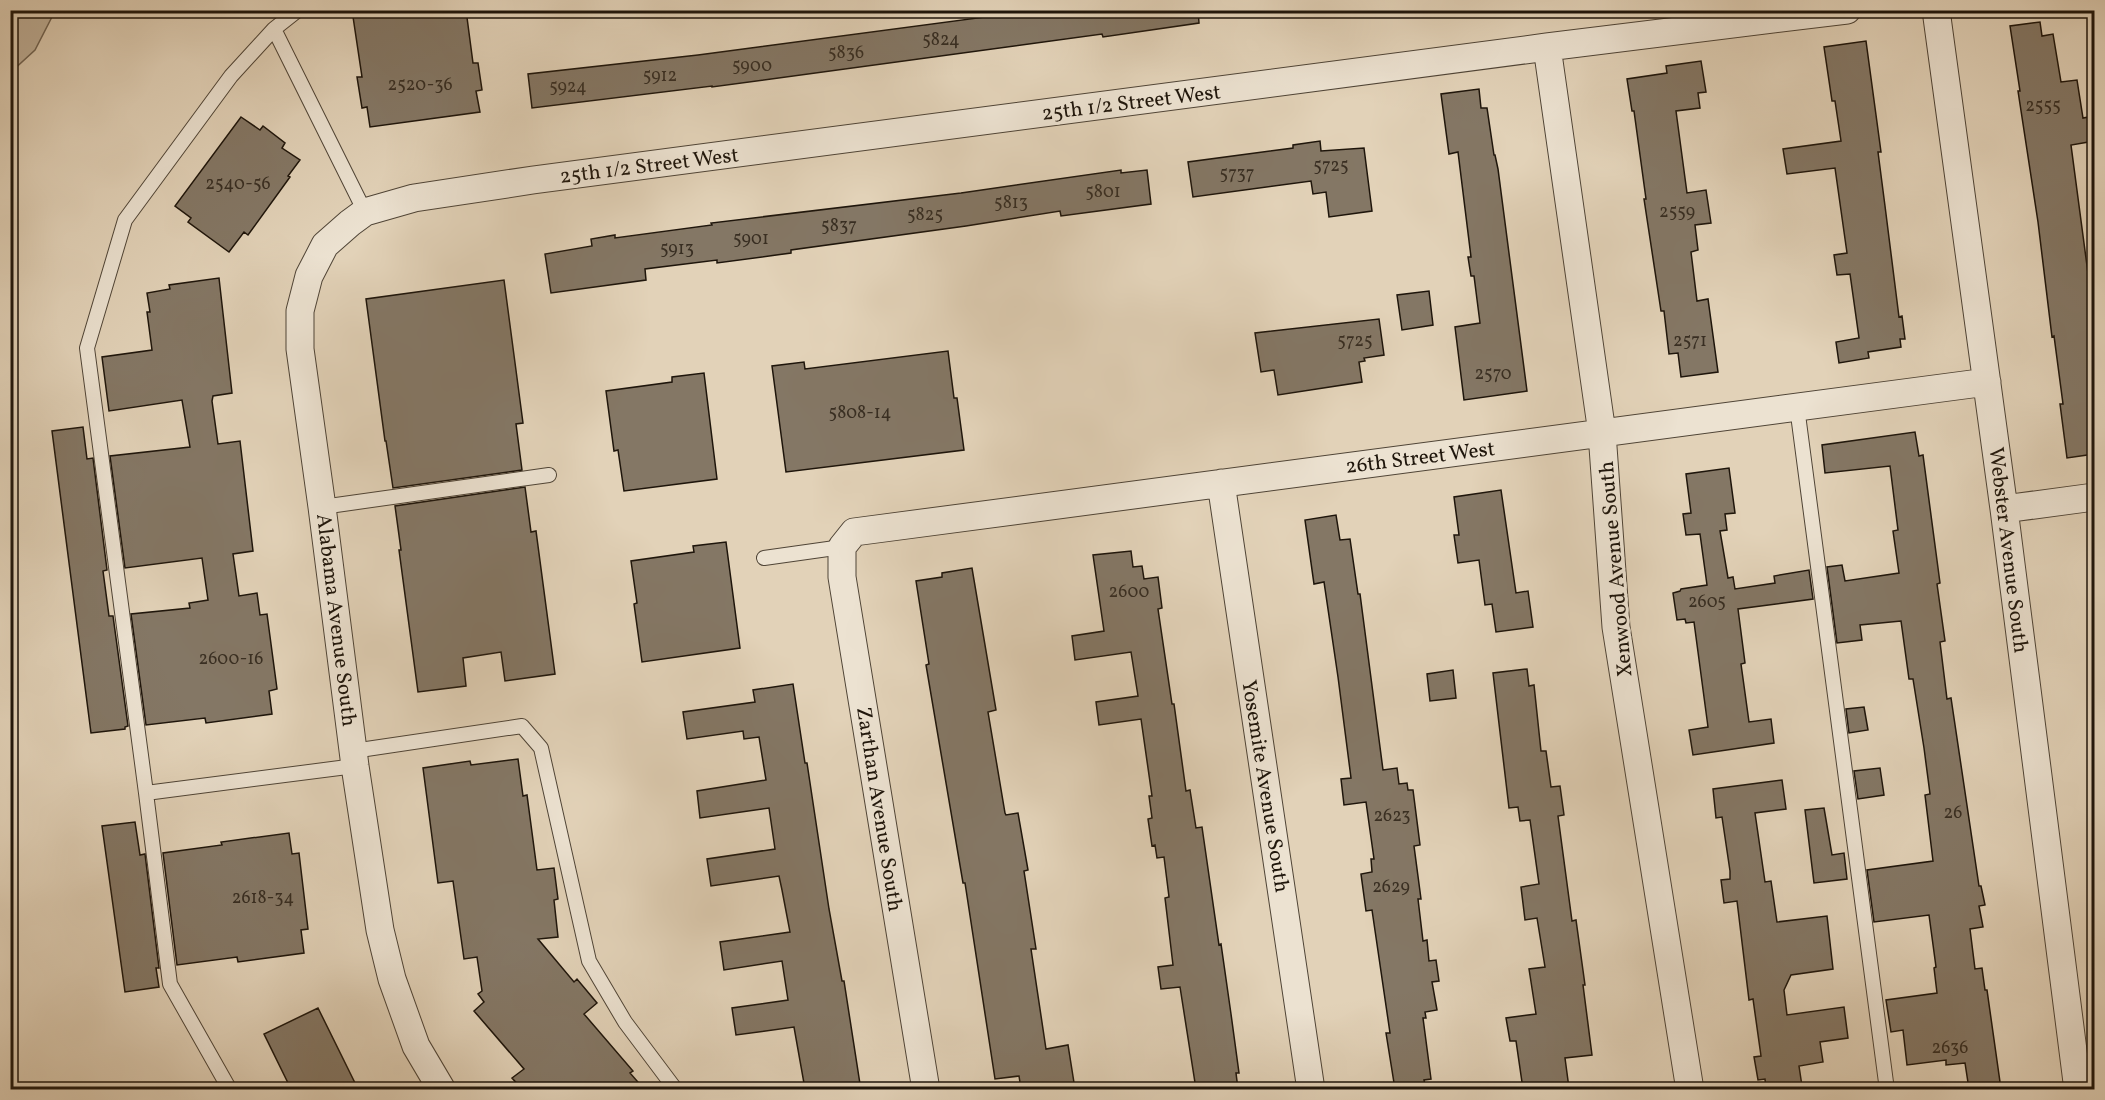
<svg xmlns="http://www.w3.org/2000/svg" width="2105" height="1100" viewBox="0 0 2105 1100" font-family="Vollkorn,serif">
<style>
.green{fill:#c1b29b;stroke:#706453;stroke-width:1.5}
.building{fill:#847765;stroke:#1e150b;stroke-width:1.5}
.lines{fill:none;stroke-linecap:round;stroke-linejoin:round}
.service-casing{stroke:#4f4436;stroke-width:16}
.minor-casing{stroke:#4f4436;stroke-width:29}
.service{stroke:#ece2d1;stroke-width:14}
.minor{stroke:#ece2d1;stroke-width:27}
.labels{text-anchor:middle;stroke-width:6;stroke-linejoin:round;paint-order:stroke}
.number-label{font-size:18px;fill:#382e22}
.street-label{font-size:21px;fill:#1e150b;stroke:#ece2d1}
</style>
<rect width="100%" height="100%" fill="#e2d2b8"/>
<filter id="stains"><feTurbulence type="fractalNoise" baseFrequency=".00333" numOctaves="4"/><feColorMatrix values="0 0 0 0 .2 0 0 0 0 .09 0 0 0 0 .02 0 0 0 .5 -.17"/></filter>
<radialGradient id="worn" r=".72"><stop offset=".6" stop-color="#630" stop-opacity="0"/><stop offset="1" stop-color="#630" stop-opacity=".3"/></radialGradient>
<path class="green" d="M 11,10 L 55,11 L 35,50 L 11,72 Z"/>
<path class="building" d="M 352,10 L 466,10 L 473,63 L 478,63 L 482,90 L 476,91 L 480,112 L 370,127 L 367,107 L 362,108 L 357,77 L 362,77 Z
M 1007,10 L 1198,10 L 1199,23 L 1103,37 L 1102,34 L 712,87 L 712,86 L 532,108 L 528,74 L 698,55 L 993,16 L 992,13 Z
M 2040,22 L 2042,36 L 2053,34 L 2061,82 L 2077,80 L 2083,118 L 2094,116 L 2094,141 L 2071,145 L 2091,296 L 2094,296 L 2094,454 L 2067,458 L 2060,404 L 2063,404 L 2054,336 L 2052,337 L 2038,222 L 2018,91 L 2020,91 L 2010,26 Z
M 1866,41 L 1881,152 L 1878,152 L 1885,206 L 1899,317 L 1902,316 L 1905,339 L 1900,339 L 1901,347 L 1868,352 L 1869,358 L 1839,363 L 1836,342 L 1859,338 L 1850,274 L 1837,275 L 1834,255 L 1847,253 L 1835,168 L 1787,174 L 1783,149 L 1841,141 L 1835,101 L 1832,101 L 1824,47 Z
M 1701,61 L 1706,92 L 1698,93 L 1700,108 L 1676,111 L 1687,193 L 1706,190 L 1711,223 L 1695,225 L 1698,250 L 1691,252 L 1697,301 L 1708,299 L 1718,372 L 1681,377 L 1678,353 L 1669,354 L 1664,311 L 1661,311 L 1644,199 L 1646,199 L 1634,111 L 1632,111 L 1627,79 L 1667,73 L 1666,66 Z
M 1479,89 L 1481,108 L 1487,108 L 1494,155 L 1495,155 L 1498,169 L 1527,391 L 1464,400 L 1455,327 L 1480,323 L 1474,276 L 1471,276 L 1468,257 L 1471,257 L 1458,152 L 1449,154 L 1441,94 Z
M 241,117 L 260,130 L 263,126 L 285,143 L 282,148 L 300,160 L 288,176 L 290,177 L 248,235 L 244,232 L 229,252 L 188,222 L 191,218 L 175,206 Z
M 1320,141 L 1321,151 L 1364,148 L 1372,211 L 1329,217 L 1326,192 L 1313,194 L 1311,181 L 1193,197 L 1188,162 L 1293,148 L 1293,145 Z
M 1121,170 L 1121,173 L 1147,170 L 1151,204 L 1061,216 L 1060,211 L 966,226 L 791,250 L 791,253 L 717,263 L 717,260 L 645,269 L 646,280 L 551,293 L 545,254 L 592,246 L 591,239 L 615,235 L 615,238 L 712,225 L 711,223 L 961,193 Z
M 219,278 L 232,393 L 213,396 L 212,401 L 218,444 L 240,441 L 253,551 L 233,554 L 239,596 L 257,593 L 260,615 L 267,614 L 277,689 L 269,691 L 272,714 L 206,723 L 205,718 L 146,725 L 131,614 L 190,608 L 189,603 L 208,600 L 202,558 L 125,568 L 110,456 L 190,447 L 182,400 L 109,411 L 102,357 L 152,350 L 147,312 L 150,312 L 147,293 L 170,289 L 169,285 Z
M 504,280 L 523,423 L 516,424 L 522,470 L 393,488 L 386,441 L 385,441 L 366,299 Z
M 1429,291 L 1433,325 L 1402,330 L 1397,295 Z
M 1379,319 L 1384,355 L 1364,358 L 1365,361 L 1359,362 L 1362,382 L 1278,395 L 1274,370 L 1261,372 L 1255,333 Z
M 948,351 L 954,398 L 957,398 L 964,450 L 786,472 L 772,366 L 804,362 L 805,369 Z
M 704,373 L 717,479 L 624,491 L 618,450 L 614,451 L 606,391 L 672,382 L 672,377 Z
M 83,427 L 87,459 L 93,458 L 107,570 L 103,571 L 109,616 L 113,616 L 128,726 L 125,727 L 125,729 L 91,733 L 52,431 Z
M 1915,432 L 1919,456 L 1923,455 L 1940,583 L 1937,584 L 1945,641 L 1940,642 L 1947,699 L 1951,698 L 1979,886 L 1981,886 L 1985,905 L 1979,906 L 1983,927 L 1970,929 L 1975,969 L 1982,968 L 1985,990 L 1987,990 L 2001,1089 L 1969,1089 L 1965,1063 L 1946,1065 L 1946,1060 L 1907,1065 L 1903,1030 L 1891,1032 L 1886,1000 L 1937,993 L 1934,968 L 1936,967 L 1929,915 L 1874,922 L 1867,870 L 1933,861 L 1925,795 L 1930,794 L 1924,748 L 1913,679 L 1909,679 L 1901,621 L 1860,625 L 1862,640 L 1837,643 L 1827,567 L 1842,565 L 1845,581 L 1899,573 L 1893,531 L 1898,530 L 1890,466 L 1825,473 L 1822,445 Z
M 1729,468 L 1735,513 L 1725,514 L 1727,530 L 1720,531 L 1728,578 L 1733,577 L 1735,589 L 1775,583 L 1774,576 L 1809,570 L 1813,599 L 1738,609 L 1745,663 L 1741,664 L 1749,722 L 1771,719 L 1774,743 L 1693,755 L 1689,730 L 1708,727 L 1694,622 L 1686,623 L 1685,619 L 1677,620 L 1673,593 L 1680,591 L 1681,589 L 1707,585 L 1700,534 L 1686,535 L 1683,514 L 1691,513 L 1686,474 Z
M 525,487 L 531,532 L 536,531 L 555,674 L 505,681 L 501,652 L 463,658 L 466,686 L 418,692 L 399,550 L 401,550 L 395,506 Z
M 1501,490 L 1516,593 L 1528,591 L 1533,627 L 1496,632 L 1492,604 L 1485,605 L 1479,560 L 1458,563 L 1454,535 L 1459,535 L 1454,497 Z
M 1336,515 L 1340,540 L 1350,539 L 1358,594 L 1360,594 L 1383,770 L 1397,768 L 1399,784 L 1407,783 L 1408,790 L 1413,790 L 1420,845 L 1414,846 L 1421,899 L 1418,899 L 1423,941 L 1427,940 L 1429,961 L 1436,960 L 1439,981 L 1432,982 L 1437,1010 L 1425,1012 L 1426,1018 L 1423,1018 L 1431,1079 L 1424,1080 L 1426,1089 L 1395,1089 L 1386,1033 L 1390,1033 L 1372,910 L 1366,911 L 1361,874 L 1372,872 L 1371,859 L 1374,859 L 1366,802 L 1344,805 L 1341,779 L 1351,778 L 1338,677 L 1324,582 L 1314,584 L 1305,520 Z
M 726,542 L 740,648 L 642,662 L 634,604 L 637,603 L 631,561 L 694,552 L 693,546 Z
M 1131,551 L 1133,567 L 1142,566 L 1144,579 L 1158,577 L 1162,608 L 1158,609 L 1172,704 L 1174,704 L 1186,791 L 1190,790 L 1196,828 L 1202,827 L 1219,945 L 1221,944 L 1231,1014 L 1239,1073 L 1236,1073 L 1238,1089 L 1196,1089 L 1180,987 L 1161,989 L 1158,967 L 1173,965 L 1165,898 L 1169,897 L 1164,857 L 1157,858 L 1155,845 L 1152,846 L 1148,819 L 1152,818 L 1149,796 L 1152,796 L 1141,719 L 1099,725 L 1096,702 L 1138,696 L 1131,652 L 1075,660 L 1072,636 L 1104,631 L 1093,555 Z
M 972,568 L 996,710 L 988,712 L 1005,813 L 1006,815 L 1018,813 L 1028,870 L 1024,871 L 1036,949 L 1031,949 L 1046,1049 L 1068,1045 L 1075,1089 L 1021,1089 L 1019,1076 L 995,1079 L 965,883 L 963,883 L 926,665 L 929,664 L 916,581 L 942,577 L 942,573 Z
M 1527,669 L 1529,686 L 1534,685 L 1541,751 L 1546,751 L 1551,787 L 1560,786 L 1564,815 L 1558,816 L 1572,921 L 1576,920 L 1585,985 L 1583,985 L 1592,1055 L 1565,1058 L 1569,1088 L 1558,1089 L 1523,1089 L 1516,1041 L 1510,1041 L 1506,1018 L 1536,1014 L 1529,969 L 1545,967 L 1537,918 L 1525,920 L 1521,887 L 1539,884 L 1530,820 L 1520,821 L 1518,807 L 1509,808 L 1493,673 Z
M 1453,670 L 1456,698 L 1430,701 L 1427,674 Z
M 793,684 L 805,763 L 807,763 L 829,909 L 842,981 L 844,981 L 860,1084 L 858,1084 L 859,1089 L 805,1089 L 794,1027 L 736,1035 L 732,1008 L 788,1000 L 782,961 L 724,970 L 720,942 L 790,932 L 782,890 L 779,876 L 711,886 L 707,859 L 775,849 L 769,808 L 700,818 L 697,791 L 766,780 L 759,737 L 744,739 L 743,731 L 687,739 L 683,712 L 755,702 L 753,690 Z
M 1864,707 L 1868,730 L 1849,733 L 1846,709 Z
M 518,759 L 523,796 L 527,795 L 537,870 L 554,868 L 558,899 L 554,900 L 558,937 L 538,939 L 574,982 L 577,979 L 597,1003 L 584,1014 L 633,1071 L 630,1073 L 644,1089 L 522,1089 L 512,1078 L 524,1069 L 474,1011 L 484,1002 L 478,994 L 482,991 L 477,957 L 464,959 L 453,881 L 438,883 L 423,768 L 470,761 L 471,765 Z
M 1880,768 L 1884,795 L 1858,799 L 1854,771 Z
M 1782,780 L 1786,809 L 1755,813 L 1765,882 L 1771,881 L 1777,922 L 1827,916 L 1833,969 L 1791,975 L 1784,990 L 1787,1015 L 1844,1007 L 1848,1038 L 1820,1042 L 1823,1062 L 1799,1066 L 1802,1086 L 1766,1089 L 1765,1079 L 1758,1080 L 1754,1057 L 1761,1056 L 1753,999 L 1749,1000 L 1737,901 L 1724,903 L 1721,880 L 1730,879 L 1730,871 L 1722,817 L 1716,818 L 1713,789 Z
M 1824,808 L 1832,855 L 1844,853 L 1847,879 L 1814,883 L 1805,810 Z
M 135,822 L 140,855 L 145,854 L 159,968 L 156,968 L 159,987 L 125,992 L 102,826 Z
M 289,833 L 292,854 L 299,853 L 308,929 L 301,930 L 304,953 L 238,962 L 237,957 L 177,965 L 163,853 L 222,845 L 221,842 Z
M 318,1008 L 358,1089 L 291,1089 L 264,1034 Z"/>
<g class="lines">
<defs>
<path id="service" d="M 274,29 L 298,10
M 1797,407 L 1887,1090
M 322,507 L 549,475
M 764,558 L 842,547
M 353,751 L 522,726 L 541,748 L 589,961 L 625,1022 L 676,1090
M 355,766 L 146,793 L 87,348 L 125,220 L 231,76 L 274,29 L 365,212
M 146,793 L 170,984 L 230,1090"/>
<path id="minor" d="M 1936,10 L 2004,509 L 2078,1090
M 1547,47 L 1602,433 L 1616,627 L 1690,1090
M 1221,483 L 1311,1090
M 2004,509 L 2094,497
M 442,1090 L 416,1046 L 392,979 L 380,930 L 355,766 L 322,507 L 300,349 L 300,311 L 309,276 L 325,245 L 350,223 L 365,212 L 414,198 L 533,180 L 1547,47 L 1847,10
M 926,1090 L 842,577 L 842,547 L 854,532 L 1987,382"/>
</defs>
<use href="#service" class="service-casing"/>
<use href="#minor" class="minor-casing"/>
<use href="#service" class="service"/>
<use href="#minor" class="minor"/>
</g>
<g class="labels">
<g class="number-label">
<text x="941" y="45">5824</text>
<text x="846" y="58">5836</text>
<text x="752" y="71">5900</text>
<text x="660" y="81">5912</text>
<text x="420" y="90">2520-36</text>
<text x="568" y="92">5924</text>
<text x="2043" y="111">2555</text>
<text x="1331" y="171">5725</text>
<text x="1237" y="179">5737</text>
<text x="238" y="189">2540-56</text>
<text x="1103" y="197">5801</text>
<text x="1011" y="208">5813</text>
<text x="1677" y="217">2559</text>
<text x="925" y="220">5825</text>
<text x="839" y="231">5837</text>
<text x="751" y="244">5901</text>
<text x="677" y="254">5913</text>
<text x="1355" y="346">5725</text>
<text x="1690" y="346">2571</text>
<text x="1493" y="379">2570</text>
<text x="860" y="418">5808-14</text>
<text x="1129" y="597">2600</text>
<text x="1707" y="607">2605</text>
<text x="231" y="664">2600-16</text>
<text x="1953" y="818">26</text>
<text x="1392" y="821">2623</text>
<text x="1391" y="892">2629</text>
<text x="263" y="903">2618-34</text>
<text x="1950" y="1053">2636</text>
</g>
<g class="street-label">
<text transform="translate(1131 102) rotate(-7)" y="7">25th 1/2 Street West</text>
<text transform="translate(649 165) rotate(-7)" y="7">25th 1/2 Street West</text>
<text transform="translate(1420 457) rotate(-7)" y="7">26th Street West</text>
<text transform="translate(2009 550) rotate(83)" y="7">Webster Avenue South</text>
<text transform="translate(1615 569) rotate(-95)" y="7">Xenwood Avenue South</text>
<text transform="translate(337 620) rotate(83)" y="7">Alabama Avenue South</text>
<text transform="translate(1266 786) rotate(81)" y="7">Yosemite Avenue South</text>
<text transform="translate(880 809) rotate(81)" y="7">Zarthan Avenue South</text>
</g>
</g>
<rect width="2105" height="1100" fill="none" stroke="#e2d2b8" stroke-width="36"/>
<rect x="12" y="12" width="2081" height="1076" fill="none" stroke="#1e150b" stroke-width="3"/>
<rect x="18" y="18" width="2069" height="1064" fill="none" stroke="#1e150b" stroke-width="1.5"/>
<rect width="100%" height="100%" filter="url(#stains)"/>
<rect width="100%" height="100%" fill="url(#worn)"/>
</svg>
